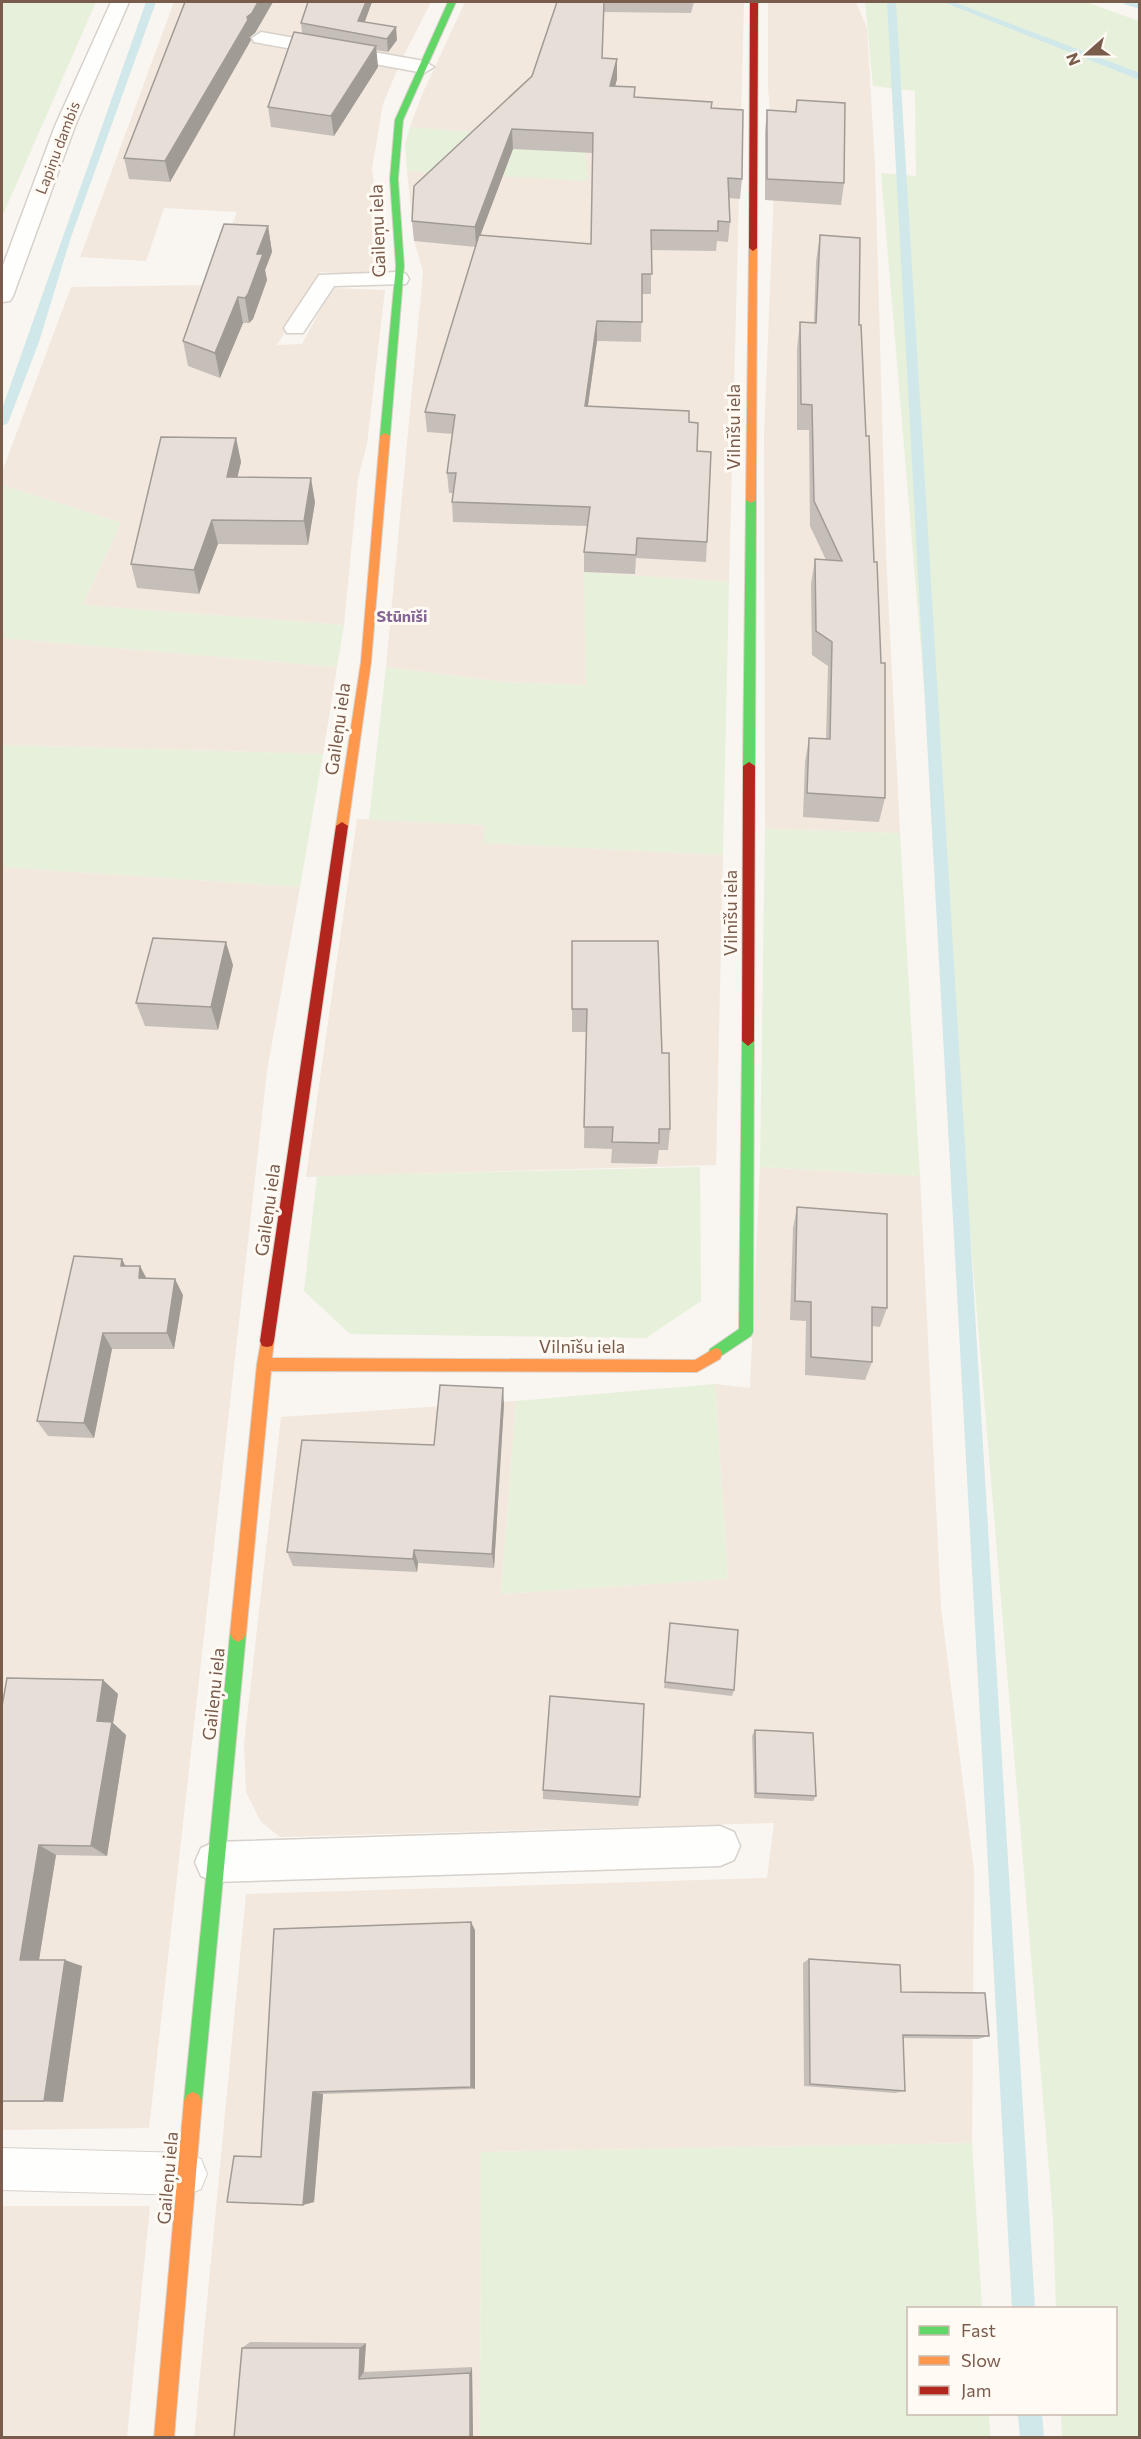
<svg xmlns="http://www.w3.org/2000/svg" width="1141" height="2439" viewBox="0 0 1141 2439" font-family="Commissioner,sans-serif">
<style>
.residential{fill:#f2e8de}
.green{fill:#e7f0db}
.lines{fill:none;stroke-linecap:round;stroke-linejoin:round}
.stream{fill:#d0e8ea;fill-rule:evenodd}
.lane-casing{stroke:#d7d1cb;stroke-width:2}
.street-casing{stroke:#d7d1cb;stroke-width:3}
.fast-casing{stroke:#d9d2cb;stroke-width:2}
.slow-casing{stroke:#d9d2cb;stroke-width:2}
.jam-casing{stroke:#d9d2cb;stroke-width:2}
.lane{fill:#fefefd;fill-rule:evenodd}
.street{fill:#fefefd;fill-rule:evenodd}
.fast{fill:#63d668;fill-rule:evenodd}
.slow{fill:#ff974d;fill-rule:evenodd}
.jam{fill:#b3261e;fill-rule:evenodd}
.wall{fill:#c6bfb9;fill-rule:evenodd}
.shaded-wall{fill:#a19b96}
.building{fill:#e6ded7;stroke:#a19b96;stroke-width:1.5}
.labels{text-anchor:middle;stroke-width:6;stroke-linejoin:round;paint-order:stroke}
.far-street-label{font-size:15px;fill:#7a5c4d;stroke:#fffaf3}
.far-neighbourhood-label{font-size:16px;font-weight:bold;fill:#846695;stroke:#fffaf3}
.street-label{font-size:18px;fill:#7a5c4d;stroke:#fffaf3}
</style>
<rect width="100%" height="100%" fill="#f9f5f0"/>
<path class="residential" d="M 174,2 L 431,2 L 403,57 L 252,32 L 244,39 L 398,68 L 383,104 L 372,169 L 384,267 L 361,275 L 321,272 L 277,345 L 302,344 L 332,288 L 385,290 L 367,444 L 358,479 L 344,625 L 82,605 L 121,523 L 2,485 L 2,472 L 71,287 L 209,285 L 237,212 L 164,208 L 146,261 L 80,257 Z
M 465,2 L 744,2 L 729,582 L 584,572 L 587,685 L 504,682 L 386,667 L 423,272 L 414,240 L 407,171 L 587,180 L 584,142 L 410,127 L 421,97 Z
M 768,2 L 856,2 L 867,28 L 875,166 L 886,555 L 900,833 L 765,829 L 764,435 L 775,166 L 768,87 Z
M 2,638 L 337,667 L 323,754 L 2,745 Z
M 357,819 L 486,825 L 484,843 L 723,855 L 716,1165 L 306,1177 Z
M 2,867 L 300,887 L 267,1071 L 149,2128 L 2,2130 Z
M 760,1167 L 920,1176 L 941,1608 L 974,1871 L 972,2143 L 481,2152 L 480,2437 L 194,2438 L 246,1894 L 767,1878 L 774,1823 L 280,1837 L 261,1822 L 246,1792 L 244,1744 L 281,1417 L 516,1401 L 501,1594 L 728,1579 L 715,1384 L 750,1388 Z
M 2,2206 L 150,2206 L 127,2437 L 2,2437 Z"/>
<path class="green" d="M 2,2 L 96,2 L 2,217 Z
M 865,2 L 1086,2 L 1139,21 L 1139,2437 L 1062,2437 L 1061,2414 L 1116,2414 L 1116,2308 L 1056,2308 L 1053,2218 L 881,173 L 916,176 L 915,91 L 873,86 Z
M 410,127 L 584,142 L 588,181 L 407,171 L 405,144 Z
M 2,485 L 121,523 L 82,605 L 344,625 L 337,667 L 2,638 Z
M 584,572 L 729,582 L 723,855 L 483,843 L 485,825 L 369,820 L 386,667 L 504,682 L 586,685 Z
M 2,745 L 323,754 L 300,887 L 2,867 Z
M 765,829 L 900,833 L 920,1176 L 760,1167 Z
M 700,1167 L 701,1301 L 646,1338 L 350,1334 L 304,1291 L 317,1176 Z
M 715,1384 L 728,1579 L 501,1594 L 516,1401 Z
M 972,2143 L 982,2308 L 908,2308 L 908,2414 L 989,2414 L 990,2437 L 480,2437 L 481,2152 Z"/>
<g class="lines">
<path class="stream" d="M 146,2 L 156,2 L 70,240 L 39,342 L 8,423 L 2,426 L 2,409 Z
M 887,2 L 896,2 L 1035,2308 L 1012,2308 Z
M 943,2 L 954,2 L 1140,73 L 1140,80 Z
M 1123,2 L 1140,3 L 1140,9 L 1124,4 Z
M 1018,2414 L 1042,2414 L 1044,2438 L 1020,2438 Z"/>
<defs>
<path id="lane" d="M 2,2148 L 186,2153 L 201,2159 L 207,2174 L 201,2189 L 186,2195 L 2,2190 Z"/>
<path id="street" d="M 111,2 L 129,2 L 75,126 L 13,296 L 10,301 L 2,302 L 2,268 L 55,126 Z
M 261,32 L 424,61 L 434,67 L 424,73 L 254,42 L 252,38 Z
M 398,272 L 406,274 L 409,279 L 406,284 L 334,286 L 303,333 L 287,333 L 284,328 L 319,275 Z
M 720,1826 L 734,1832 L 740,1846 L 734,1860 L 720,1866 L 215,1882 L 201,1876 L 195,1862 L 201,1848 L 215,1842 Z"/>
<path id="fast" d="M 448,2 L 456,2 L 403,120 L 398,179 L 404,266 L 390,436 L 385,439 L 380,436 L 396,266 L 390,179 L 395,120 Z
M 751,497 L 756,500 L 755,766 L 749,770 L 743,766 L 746,500 Z
M 748,1036 L 754,1041 L 753,1332 L 751,1336 L 715,1360 L 710,1359 L 708,1354 L 710,1349 L 739,1329 L 742,1041 Z
M 238,1626 L 243,1629 L 246,1634 L 202,2101 L 199,2107 L 193,2110 L 187,2107 L 184,2101 L 230,1634 L 233,1629 Z"/>
<path id="slow" d="M 753,245 L 757,248 L 756,500 L 751,503 L 746,500 L 749,248 Z
M 385,433 L 390,436 L 371,662 L 348,826 L 342,830 L 336,826 L 361,662 L 380,436 Z
M 267,1335 L 272,1336 L 274,1341 L 272,1358 L 695,1360 L 715,1348 L 720,1349 L 722,1354 L 720,1359 L 697,1372 L 271,1371 L 246,1634 L 243,1639 L 238,1642 L 233,1639 L 230,1634 L 257,1364 L 262,1336 Z
M 193,2092 L 199,2095 L 202,2101 L 174,2438 L 154,2438 L 184,2101 L 187,2095 Z"/>
<path id="jam" d="M 750,2 L 758,2 L 757,248 L 753,251 L 749,248 Z
M 749,762 L 755,766 L 754,1041 L 748,1046 L 742,1041 L 743,766 Z
M 342,822 L 348,826 L 274,1341 L 272,1346 L 267,1347 L 262,1346 L 260,1341 L 336,826 Z"/>
</defs>
<use href="#lane" class="lane-casing"/>
<use href="#street" class="street-casing"/>
<use href="#fast" class="fast-casing"/>
<use href="#slow" class="slow-casing"/>
<use href="#jam" class="jam-casing"/>
<use href="#lane" class="lane"/>
<use href="#street" class="street"/>
<use href="#fast" class="fast"/>
<use href="#slow" class="slow"/>
<use href="#jam" class="jam"/>
</g>
<path class="wall" d="M 185,2 L 273,2 L 255,33 L 250,37 L 251,40 L 170,182 L 129,179 L 124,158 Z
M 308,2 L 372,2 L 364,22 L 397,40 L 388,52 L 376,50 L 378,67 L 334,136 L 271,127 L 268,107 L 302,33 L 301,23 Z
M 557,2 L 694,2 L 691,13 L 604,12 L 602,58 L 617,79 L 615,86 L 635,97 L 711,108 L 742,179 L 740,199 L 729,198 L 730,222 L 728,242 L 717,241 L 716,251 L 651,250 L 651,294 L 642,294 L 641,342 L 597,341 L 588,406 L 689,422 L 697,451 L 707,542 L 706,562 L 636,558 L 635,574 L 584,572 L 584,552 L 587,526 L 453,522 L 452,502 L 453,493 L 449,493 L 447,473 L 453,434 L 427,432 L 425,412 L 476,247 L 414,241 L 412,221 L 532,76 ZM 513,149 L 593,153 L 591,244 L 480,235 Z
M 797,100 L 844,183 L 841,205 L 765,200 L 765,132 L 767,110 L 795,112 Z
M 268,226 L 272,252 L 265,270 L 267,280 L 253,319 L 249,323 L 243,323 L 220,378 L 188,366 L 183,341 Z
M 820,235 L 859,325 L 885,798 L 879,822 L 803,817 L 805,762 L 809,738 L 826,739 L 828,666 L 812,655 L 811,584 L 815,559 L 826,560 L 810,526 L 809,430 L 797,430 L 797,348 L 800,322 L 814,323 L 816,261 Z
M 236,438 L 241,462 L 237,477 L 315,502 L 308,545 L 218,544 L 199,594 L 137,588 L 131,564 Z
M 572,941 L 662,1053 L 670,1129 L 668,1150 L 659,1150 L 657,1164 L 611,1163 L 612,1149 L 584,1148 L 586,1032 L 572,1032 Z
M 233,965 L 218,1030 L 145,1026 L 136,1003 Z
M 797,1207 L 887,1308 L 880,1327 L 872,1326 L 872,1362 L 865,1380 L 805,1375 L 806,1321 L 790,1320 L 793,1228 Z
M 125,1266 L 146,1278 L 183,1295 L 174,1349 L 112,1349 L 94,1438 L 48,1436 L 37,1421 Z
M 504,1404 L 494,1568 L 418,1563 L 417,1572 L 293,1566 L 287,1552 L 434,1445 Z
M 670,1623 L 734,1690 L 732,1696 L 664,1688 Z
M 103,1680 L 118,1694 L 113,1723 L 126,1735 L 107,1856 L 56,1855 L 39,1960 L 82,1966 L 63,2102 L 2,2102 L 2,1706 Z
M 755,1730 L 816,1796 L 813,1801 L 754,1798 L 752,1736 Z
M 543,1790 L 640,1797 L 638,1806 L 543,1799 Z
M 274,1929 L 475,1930 L 475,2089 L 323,2094 L 314,2202 L 303,2205 L 234,2156 L 261,2156 Z
M 809,1959 L 901,1992 L 989,2036 L 978,2039 L 903,2038 L 905,2091 L 895,2093 L 804,2086 L 803,1963 Z
M 250,2342 L 366,2343 L 364,2372 L 472,2367 L 473,2438 L 242,2348 Z"/>
<path class="shaded-wall" d="M 258,2 L 273,2 L 255,33 L 250,37 L 251,40 L 170,182 L 165,161 L 247,17 Z
M 366,2 L 372,2 L 360,35 L 358,21 Z
M 396,27 L 397,40 L 388,52 L 387,39 Z
M 376,46 L 378,67 L 334,136 L 331,116 Z
M 617,59 L 617,79 L 610,106 L 610,86 Z
M 512,129 L 513,149 L 476,247 L 475,227 Z
M 268,226 L 272,252 L 265,270 L 267,280 L 253,319 L 249,323 L 245,298 L 257,254 Z
M 238,297 L 243,323 L 220,378 L 215,353 Z
M 597,321 L 597,341 L 585,426 L 585,406 Z
M 236,438 L 241,462 L 232,501 L 227,477 Z
M 311,478 L 315,502 L 308,545 L 304,521 Z
M 212,520 L 218,544 L 199,594 L 194,570 Z
M 226,942 L 233,965 L 218,1030 L 211,1007 Z
M 122,1259 L 130,1275 L 121,1266 Z
M 140,1266 L 149,1283 L 139,1278 Z
M 175,1279 L 183,1295 L 174,1349 L 167,1333 Z
M 103,1333 L 112,1349 L 94,1438 L 84,1423 Z
M 503,1388 L 504,1404 L 494,1568 L 492,1554 Z
M 414,1550 L 418,1563 L 417,1572 L 413,1559 Z
M 103,1680 L 118,1694 L 113,1723 L 126,1735 L 107,1856 L 91,1846 L 97,1721 Z
M 39,1845 L 56,1855 L 38,1966 L 20,1960 Z
M 471,1922 L 475,1930 L 475,2089 L 471,2087 Z
M 65,1960 L 82,1966 L 63,2102 L 44,2101 Z
M 313,2092 L 323,2094 L 314,2202 L 303,2205 Z
M 366,2343 L 364,2372 L 359,2379 L 360,2348 Z
M 472,2367 L 473,2438 L 470,2438 L 470,2373 Z"/>
<path class="building" d="M 185,2 L 258,2 L 252,13 L 247,17 L 248,20 L 165,161 L 124,158 Z
M 308,2 L 366,2 L 358,21 L 396,27 L 387,39 L 301,23 Z
M 557,2 L 604,2 L 602,58 L 617,59 L 610,86 L 635,87 L 634,97 L 712,102 L 711,108 L 743,110 L 742,179 L 728,178 L 730,222 L 718,221 L 718,231 L 651,230 L 652,274 L 642,274 L 642,322 L 597,321 L 585,406 L 689,411 L 689,422 L 698,423 L 697,451 L 711,452 L 707,542 L 637,538 L 636,555 L 584,552 L 590,507 L 452,502 L 456,473 L 447,473 L 455,415 L 425,412 L 479,235 L 591,244 L 593,133 L 512,129 L 475,227 L 412,221 L 414,186 L 532,76 Z
M 294,32 L 376,46 L 331,116 L 268,107 Z
M 797,100 L 845,103 L 844,183 L 767,179 L 767,110 L 796,112 Z
M 224,224 L 268,226 L 257,254 L 263,254 L 248,294 L 245,298 L 238,297 L 215,353 L 183,341 Z
M 820,235 L 860,238 L 859,325 L 861,325 L 866,436 L 869,436 L 874,562 L 877,562 L 881,663 L 885,663 L 885,798 L 807,793 L 809,738 L 830,739 L 832,642 L 816,631 L 815,559 L 842,561 L 814,501 L 812,405 L 801,404 L 800,322 L 816,323 Z
M 161,437 L 236,438 L 227,477 L 311,478 L 304,521 L 212,520 L 194,570 L 131,564 Z
M 153,938 L 226,942 L 211,1007 L 136,1003 Z
M 572,941 L 658,941 L 662,1053 L 669,1053 L 670,1129 L 659,1129 L 659,1143 L 612,1142 L 613,1127 L 584,1127 L 587,1009 L 572,1009 Z
M 797,1207 L 887,1214 L 887,1308 L 872,1307 L 872,1362 L 811,1357 L 811,1302 L 795,1301 Z
M 74,1256 L 122,1259 L 121,1266 L 140,1266 L 139,1278 L 175,1279 L 167,1333 L 103,1333 L 84,1423 L 37,1421 Z
M 440,1385 L 503,1388 L 492,1554 L 414,1550 L 413,1559 L 287,1552 L 302,1440 L 434,1445 Z
M 670,1623 L 738,1630 L 734,1690 L 665,1682 Z
M 7,1678 L 103,1680 L 97,1721 L 112,1722 L 91,1846 L 39,1845 L 20,1960 L 65,1960 L 44,2101 L 2,2101 L 2,1706 Z
M 550,1696 L 644,1704 L 640,1797 L 543,1790 Z
M 755,1730 L 813,1733 L 816,1796 L 756,1793 Z
M 471,1922 L 471,2087 L 313,2092 L 303,2205 L 227,2202 L 234,2156 L 261,2157 L 274,1929 Z
M 809,1959 L 900,1965 L 901,1992 L 985,1993 L 989,2036 L 903,2035 L 905,2091 L 810,2084 Z
M 242,2348 L 360,2348 L 359,2379 L 470,2373 L 470,2438 L 234,2438 Z"/>
<g class="labels">
<g class="far-street-label">
<text transform="translate(58 148) rotate(-69)" y="5">Lapiņu dambis</text>
</g>
<g class="far-neighbourhood-label">
<text x="402" y="622">Stūnīši</text>
</g>
<g class="street-label">
<text transform="translate(378 231) rotate(-92)" y="6">Gaileņu iela</text>
<text transform="translate(734 427) rotate(-90)" y="6">Vilnīšu iela</text>
<text transform="translate(338 729) rotate(-82)" y="6">Gaileņu iela</text>
<text transform="translate(731 913) rotate(-90)" y="6">Vilnīšu iela</text>
<text transform="translate(268 1210) rotate(-82)" y="6">Gaileņu iela</text>
<text x="582" y="1353">Vilnīšu iela</text>
<text transform="translate(214 1694) rotate(-84)" y="6">Gaileņu iela</text>
<text transform="translate(168 2178) rotate(-85)" y="6">Gaileņu iela</text>
</g>
</g>
<rect width="1141" height="2439" fill="none" stroke="#7a5c4d" stroke-width="6"/>
<rect x="907" y="2307" width="210" height="108" fill="#fffaf3" stroke="#cabbb1" stroke-width="1.5"/>
<rect x="919" y="2326" width="30" height="9" fill="#63d668" stroke="#cabbb1" stroke-width="1.5"/>
<text x="961" y="2337" font-size="18" fill="#7a5c4d">Fast</text>
<rect x="919" y="2356" width="30" height="9" fill="#ff974d" stroke="#cabbb1" stroke-width="1.5"/>
<text x="961" y="2367" font-size="18" fill="#7a5c4d">Slow</text>
<rect x="919" y="2386" width="30" height="9" fill="#b3261e" stroke="#cabbb1" stroke-width="1.5"/>
<text x="961" y="2397" font-size="18" fill="#7a5c4d">Jam</text>
<g transform="translate(1087 54) rotate(249)" stroke="#fffaf3" stroke-width="4.5" paint-order="stroke">
<path d="M0-4.5L10 22L0 15L-10 22Z" fill="#7a5c4d"/>
<text y="-9" font-size="16" font-weight="bold" text-anchor="middle" fill="#7a5c4d">N</text>
</g>
</svg>
